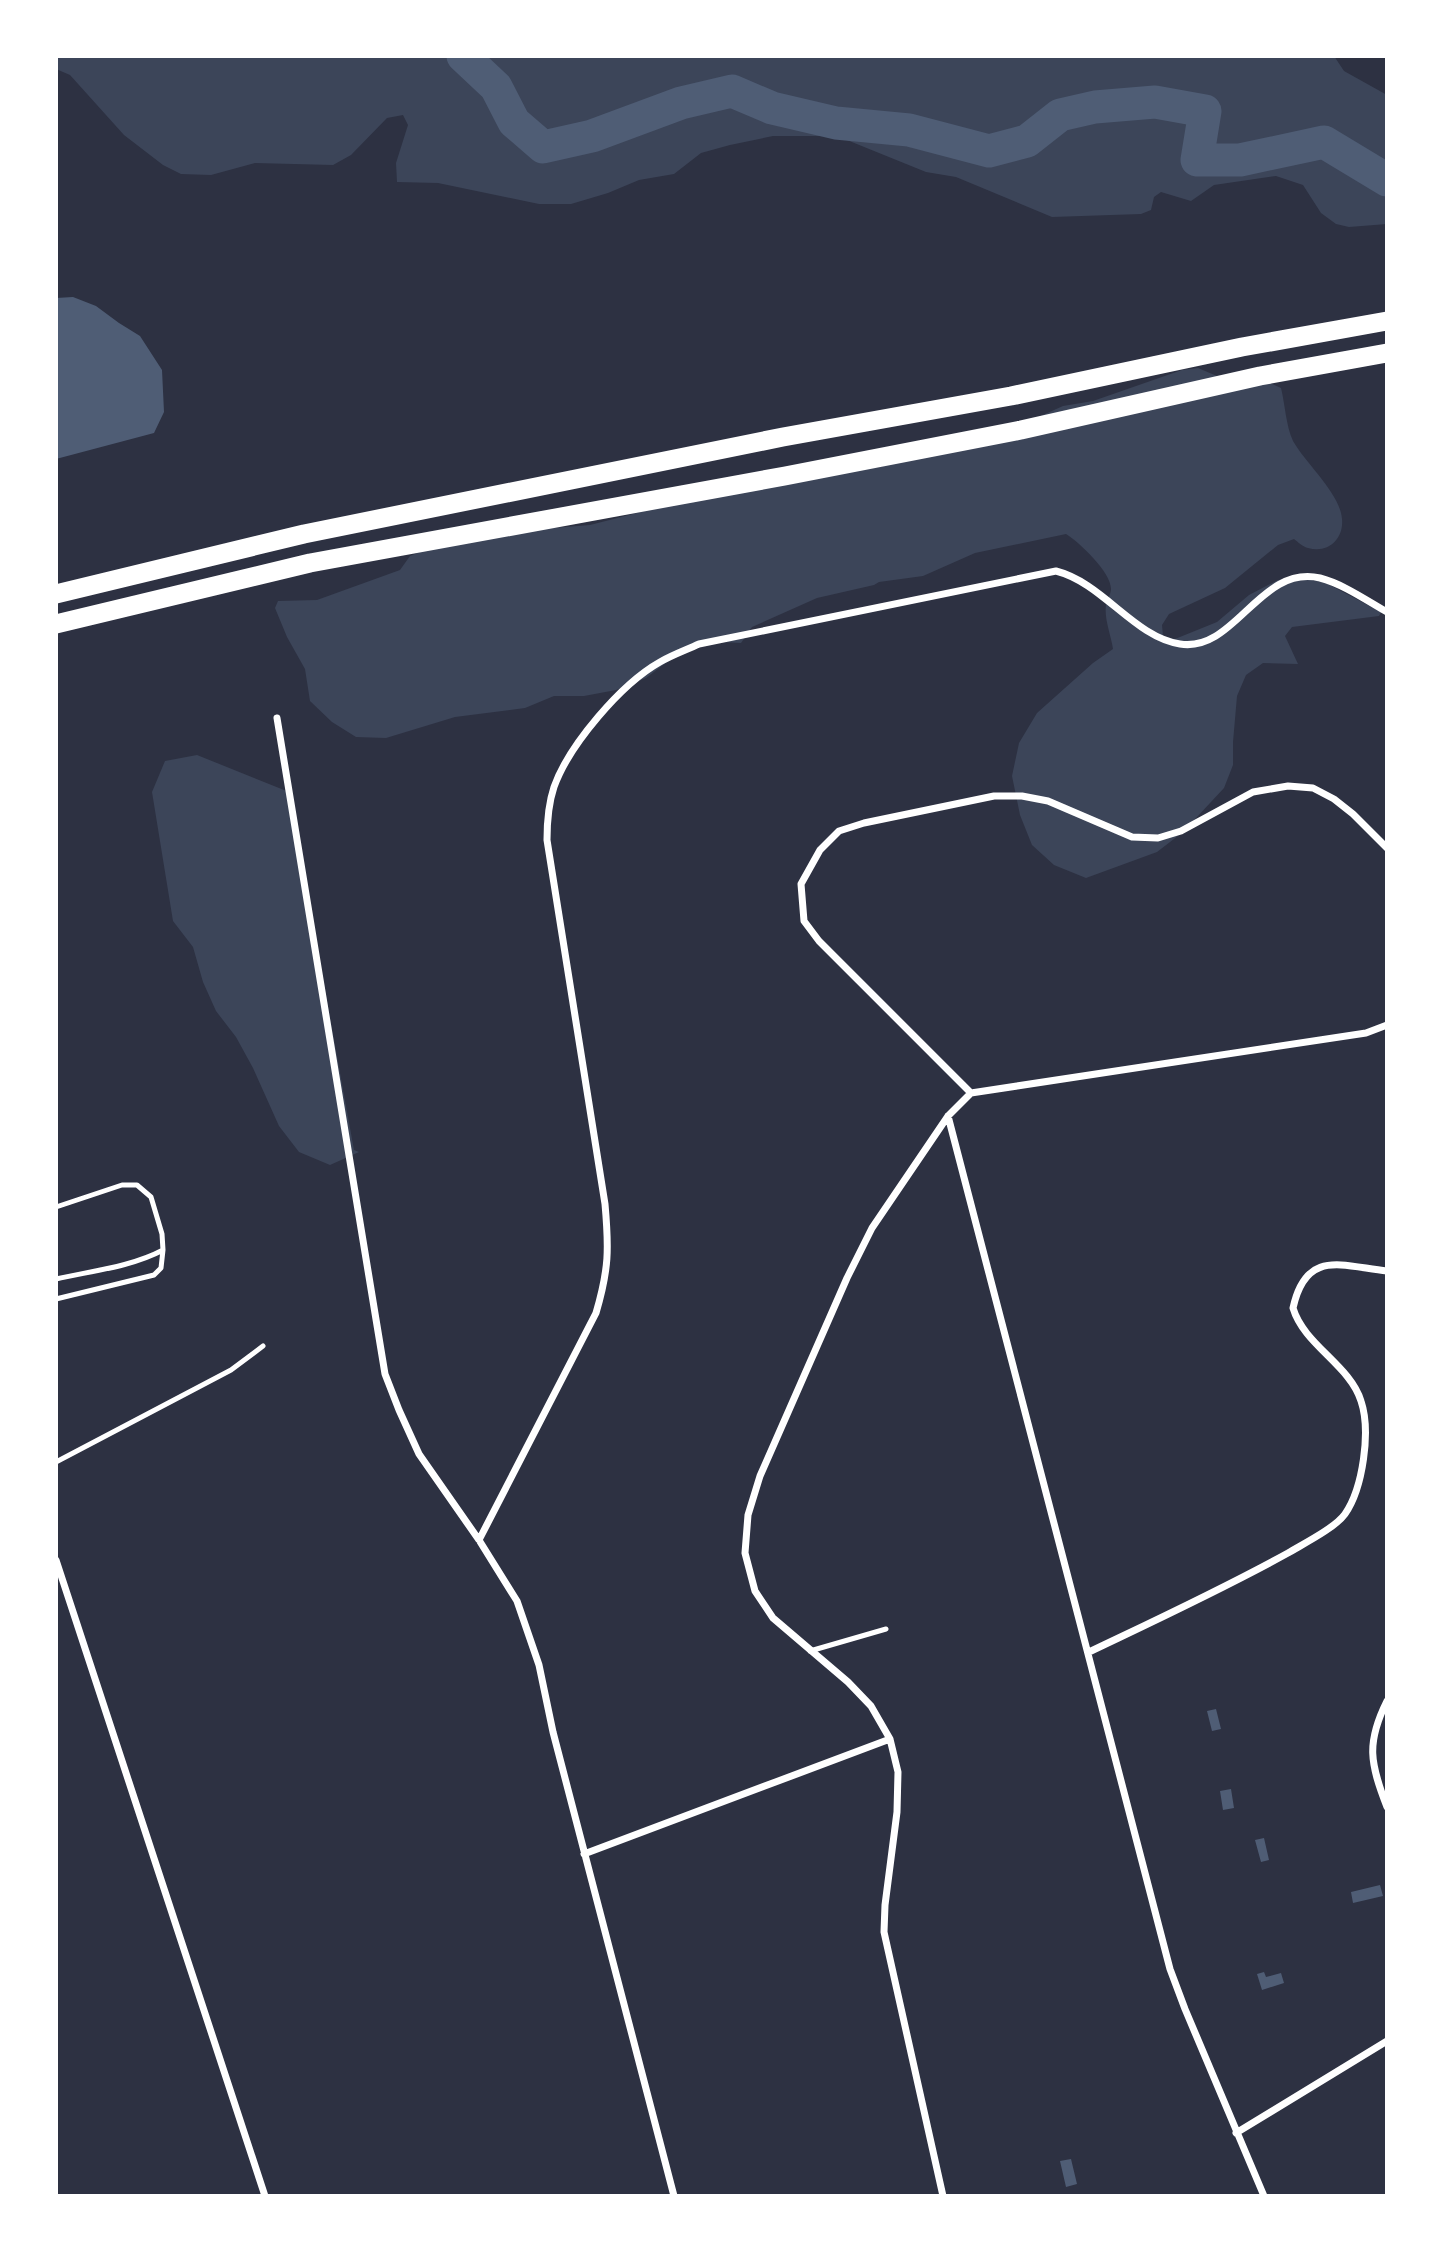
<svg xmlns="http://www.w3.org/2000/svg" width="1443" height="2252" viewBox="0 0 1443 2252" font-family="'PT Sans Narrow',sans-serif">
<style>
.green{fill:#3c4559}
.water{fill:#4f5d75}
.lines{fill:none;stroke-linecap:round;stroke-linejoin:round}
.river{stroke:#4f5d75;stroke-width:33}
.service{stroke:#fff;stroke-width:5}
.minor{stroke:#fff;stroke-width:7}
.motorway{stroke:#fff;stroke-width:19}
</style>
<rect width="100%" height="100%" fill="#2d3142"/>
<path class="green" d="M 56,56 L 1283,56 C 1297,60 1319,56 1334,56 L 1344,71 L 1387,95 L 1387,224 L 1349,227 L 1336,224 L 1321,213 L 1303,185 L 1276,176 L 1214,185 L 1191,201 L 1161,192 L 1154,197 L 1151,210 L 1141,214 L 1052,217 L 956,177 L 926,172 L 837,136 L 773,136 L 730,145 L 701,153 L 674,174 L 639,180 L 608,193 L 571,204 L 539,204 L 438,183 L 397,182 L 396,163 L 408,125 L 403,115 L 387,118 L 351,155 L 333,165 L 255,163 L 211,175 L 181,174 L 163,165 L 124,135 L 70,75 L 56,69 Z
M 1198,368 L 1236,384 L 1263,380 L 1281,388 C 1285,404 1286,426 1293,441 C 1306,464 1340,493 1342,519 C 1344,539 1328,554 1308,548 C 1303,547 1298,542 1294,539 L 1278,545 L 1225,588 L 1169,614 L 1162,625 L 1163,636 L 1175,639 L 1217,622 L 1249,595 L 1278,580 L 1303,578 L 1326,583 L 1381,612 L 1379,616 L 1292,627 L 1285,636 L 1298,664 L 1263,663 L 1246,675 L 1237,696 L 1233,742 L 1233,765 L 1224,788 L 1183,832 L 1157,852 L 1086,878 L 1054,865 L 1032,845 L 1020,815 L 1012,776 L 1019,743 L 1037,713 L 1093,663 L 1113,649 C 1111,635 1104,619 1106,605 C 1107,600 1111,594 1111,589 C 1111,572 1079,542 1066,534 L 975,553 L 923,576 L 879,582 L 874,585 L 817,598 L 752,627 L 741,643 L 703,641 L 672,658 L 646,678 L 616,690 L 584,696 L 554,696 L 525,708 L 455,717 L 386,738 L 356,737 L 332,722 L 310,701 L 305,669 L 287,637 L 275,608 L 278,601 L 317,600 L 400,570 L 410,556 L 437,545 L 516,531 L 590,525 L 711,494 L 787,478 L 880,467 L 996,436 L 1063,406 L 1093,401 L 1182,370 Z
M 197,755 L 289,792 L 354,1150 L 359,1152 L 330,1165 L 299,1152 L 279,1126 L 253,1068 L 236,1037 L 216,1011 L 203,982 L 193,947 L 173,921 L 152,792 L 165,761 Z"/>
<path class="water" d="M 73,297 L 96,306 L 119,323 L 140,336 L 162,370 L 164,412 L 154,433 L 56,459 L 56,298 Z
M 1216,1709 L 1221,1729 L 1212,1731 L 1207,1711 Z
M 1231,1789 L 1234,1808 L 1223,1810 L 1220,1791 Z
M 1264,1838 L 1269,1860 L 1261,1862 L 1255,1840 Z
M 1380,1885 L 1383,1896 L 1353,1903 L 1351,1892 Z
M 1264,1972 L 1266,1977 L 1281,1973 L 1284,1983 L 1262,1990 L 1257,1974 Z
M 1071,2159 L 1077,2184 L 1066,2187 L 1060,2161 Z"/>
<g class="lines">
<path class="river" d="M 463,56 L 496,87 L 514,122 L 543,147 L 592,136 L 681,103 L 732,91 L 772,108 L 836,123 L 909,130 L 989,151 L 1027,141 L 1060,115 L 1095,107 L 1155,102 L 1205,111 L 1197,160 L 1240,160 L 1324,142 L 1387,180"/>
<path class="service" d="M 56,1207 L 122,1185 L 137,1185 L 151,1197 L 162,1234 L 163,1250 C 131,1267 91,1271 56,1279
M 56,1299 L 154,1275 L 161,1268 L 163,1250
M 56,1462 L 231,1370 L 263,1346
M 810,1651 L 886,1629"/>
<path class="minor" d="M 277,718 L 385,1374 L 399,1410 L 419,1454 L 479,1540 L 517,1601 L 539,1665 L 553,1732 L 674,2196
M 971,1093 L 819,941 L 804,921 L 801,884 L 820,850 L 839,831 L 864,823 L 994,796 L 1022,796 L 1048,801 L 1132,837 L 1158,838 L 1181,831 L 1253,792 L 1288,786 L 1313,788 L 1334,799 L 1353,814 L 1387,848
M 971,1093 L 1366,1033 L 1387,1025
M 948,1116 L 1170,1969 L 1185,2009 L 1264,2196
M 479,1540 L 596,1313 C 609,1269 609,1249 605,1204 L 547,840 C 547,822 548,805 554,787 C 569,745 621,684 660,662 C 672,655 686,650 699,644 L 1056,571 C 1103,583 1134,637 1180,644 C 1235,653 1260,564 1320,578 C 1343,584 1366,600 1387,612
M 56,1560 L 265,2196
M 1089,1652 C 1156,1620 1223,1589 1288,1553 C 1303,1544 1335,1528 1345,1514 C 1363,1488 1371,1431 1361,1401 C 1350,1365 1304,1345 1293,1308 C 1306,1249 1341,1266 1387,1271
M 1387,1701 C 1366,1743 1370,1763 1387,1807
M 584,1854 L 890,1739
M 1236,2133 L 1387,2041
M 943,2196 L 884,1932 L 885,1905 L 897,1812 L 898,1772 L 890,1739 L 871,1706 L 848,1682 L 773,1618 L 755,1591 L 745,1553 L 748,1515 L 760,1476 L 847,1278 L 872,1228 L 948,1116 L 971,1093"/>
<path class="motorway" d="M 56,594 L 304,534 L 783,437 L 1011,396 L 1242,347 L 1387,321
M 56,624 L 310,563 L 785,476 L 1021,430 L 1260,376 L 1387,353"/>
</g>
<rect width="1443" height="2252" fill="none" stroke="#ffffff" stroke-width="116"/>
</svg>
